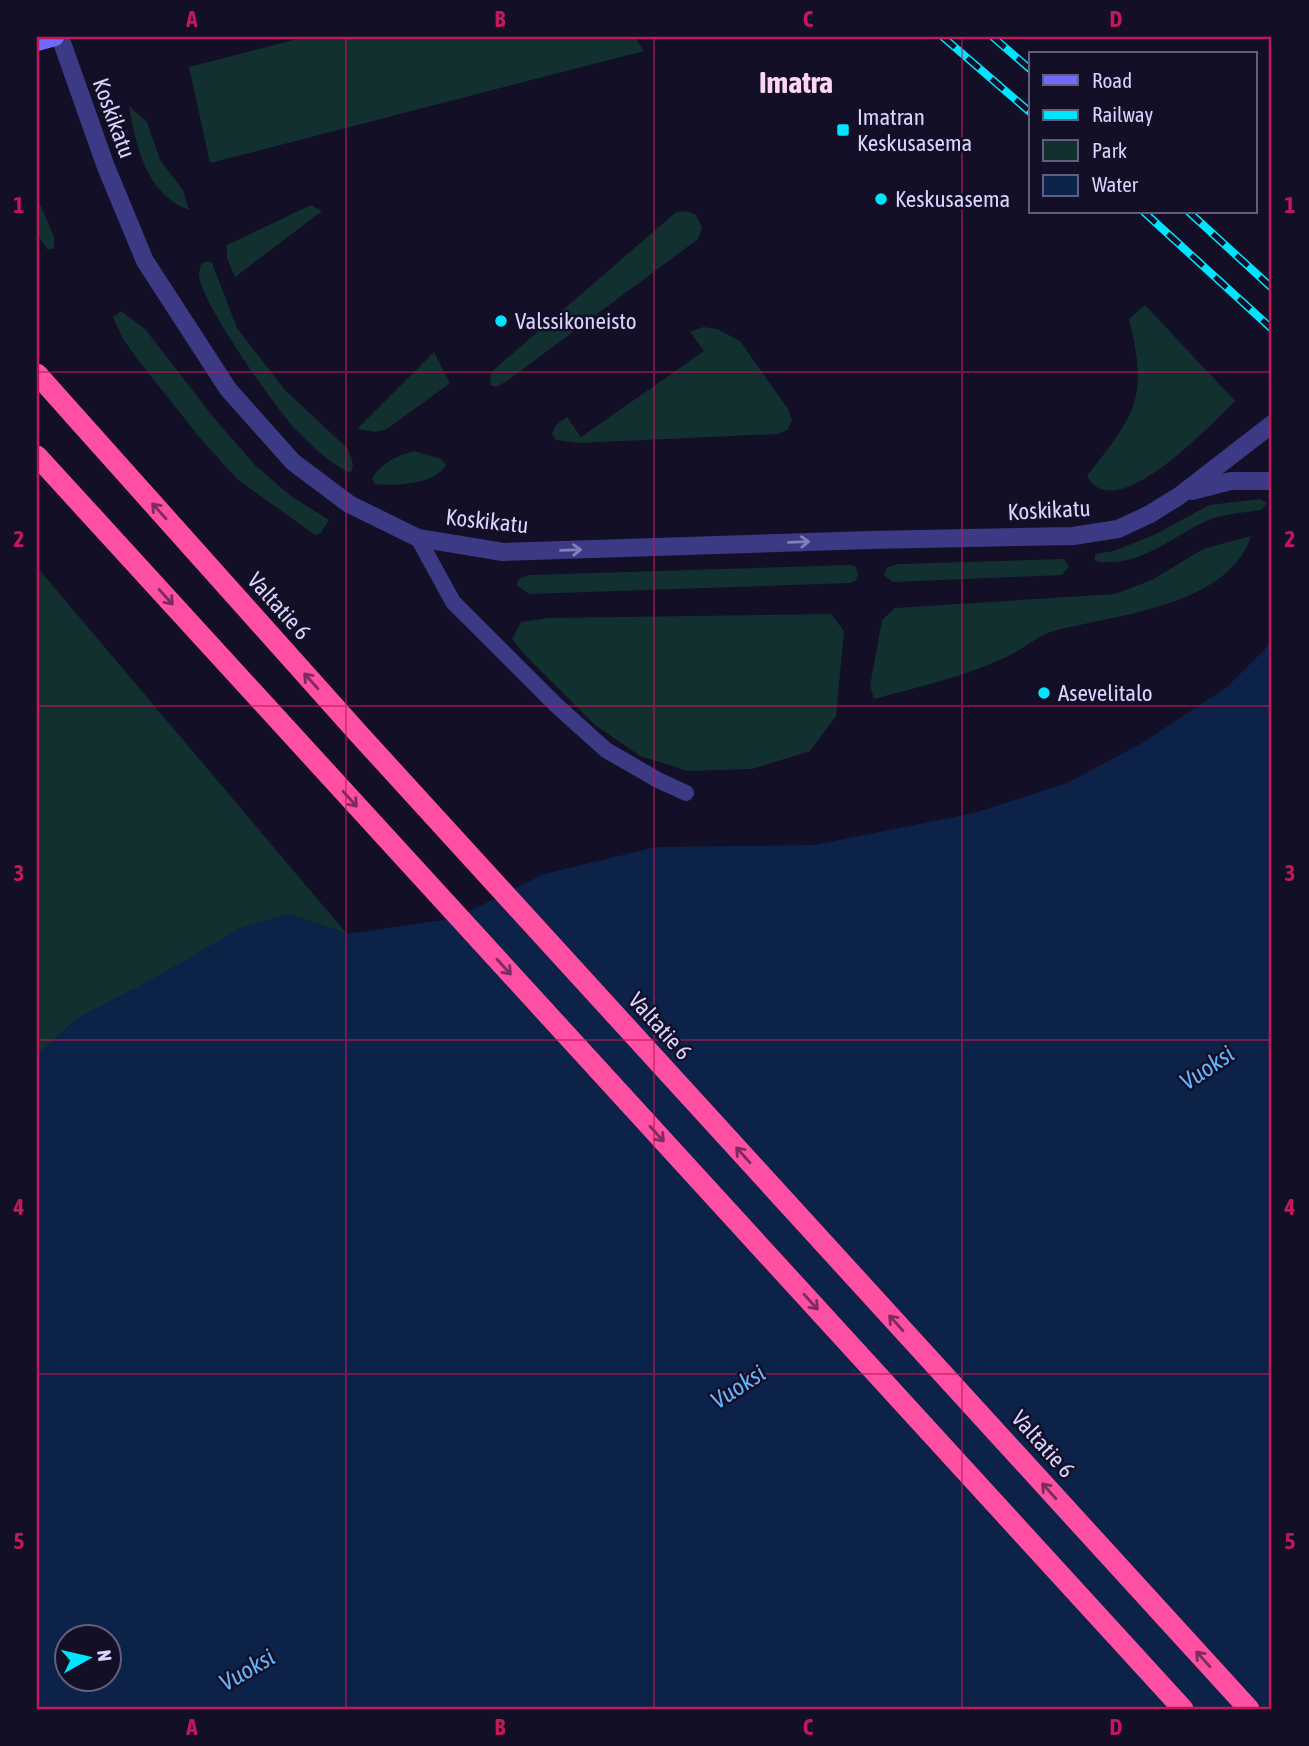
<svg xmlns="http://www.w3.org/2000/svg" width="1309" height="1746" viewBox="0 0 1309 1746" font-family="'Asap Condensed',sans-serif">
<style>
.green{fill:#12302f}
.water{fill:#0c2248;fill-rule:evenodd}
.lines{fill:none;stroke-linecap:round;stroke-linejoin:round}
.lane{stroke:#3d3a85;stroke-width:16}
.street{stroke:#3d3a85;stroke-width:18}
.secondary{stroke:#6f6bff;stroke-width:18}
.highway{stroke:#ff4fa3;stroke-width:21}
.rail-casing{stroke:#00e5ff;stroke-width:8}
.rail{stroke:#130f26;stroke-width:5;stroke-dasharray:16;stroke-linecap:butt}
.oneway{stroke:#7d2c5e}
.oneway2{stroke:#837fbc}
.grid{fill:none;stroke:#c2185b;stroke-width:2;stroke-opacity:0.55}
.poi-dot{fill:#00e5ff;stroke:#130f26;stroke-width:2.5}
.labels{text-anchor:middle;stroke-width:5;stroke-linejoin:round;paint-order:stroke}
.poi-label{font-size:23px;fill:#d9d4ff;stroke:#130f26;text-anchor:start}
.street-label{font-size:23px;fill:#d9d4ff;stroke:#130f26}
.water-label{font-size:24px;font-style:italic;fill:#62b6ff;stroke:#130f26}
.district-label{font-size:30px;font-weight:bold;fill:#ffd6f0;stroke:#130f26}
.neatline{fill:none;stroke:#c2185b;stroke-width:2.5}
.grid-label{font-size:23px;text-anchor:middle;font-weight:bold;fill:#c2185b}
</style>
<rect width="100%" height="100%" fill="#130f26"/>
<path class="green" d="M 305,37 L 635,37 L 644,51 L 210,163 L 189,67 Z
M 129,106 L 147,122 L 160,160 L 183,190 L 189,210 C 147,195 136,147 129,106 Z
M 37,197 L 54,237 L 54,249 L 47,249 L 37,234 Z
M 311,205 L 322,211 L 235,277 L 227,258 L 227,245 Z
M 686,211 L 696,215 L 702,228 L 698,239 L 507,381 L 496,387 L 490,385 L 491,373 L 497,367 L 675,213 Z
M 207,261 L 212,263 L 237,328 L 284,389 L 348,449 L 353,464 L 351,473 C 331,465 311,445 296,430 C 275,407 201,303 199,275 C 199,272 200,268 201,264 Z
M 1145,305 L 1235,401 C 1213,422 1115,529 1087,476 C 1135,414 1149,400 1129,319 Z
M 121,311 L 145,329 L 214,418 L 256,466 L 291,496 L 329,520 L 321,533 L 315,535 L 237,479 L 200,438 L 138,360 L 123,339 L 113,317 Z
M 703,327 L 717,329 L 740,341 L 788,409 L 792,421 L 787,430 L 777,434 L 579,443 L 556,440 L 552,434 L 556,425 L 567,417 L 581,437 L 704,351 L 690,332 Z
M 434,352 L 450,383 L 387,429 L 376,432 L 357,429 Z
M 414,451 L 441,459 L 446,465 C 434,485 395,486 375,484 L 372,478 C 382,463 396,456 414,451 Z
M 1260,499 L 1267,503 L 1261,510 C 1242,513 1219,514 1202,523 C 1168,540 1135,569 1095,561 L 1095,554 L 1114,551 L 1156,534 L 1209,505 Z
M 1251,536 C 1233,596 1142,612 1089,623 C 1076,626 1060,628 1048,633 C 1033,639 1021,651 1006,657 C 964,677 918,687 874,699 L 870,686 L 882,620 L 895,608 L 1115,594 L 1152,580 L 1203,549 Z
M 1064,559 L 1069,567 L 1062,575 L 893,582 L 884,575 L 887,567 L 899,564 Z
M 849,565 L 855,566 L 858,574 L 856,580 L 850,583 L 529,594 L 516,585 L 520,578 L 530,575 Z
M 37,567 L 347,934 L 288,914 L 81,1016 L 37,1055 Z
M 831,614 L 844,631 L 836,716 L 810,751 L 752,769 L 688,771 L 640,756 L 595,725 L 526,656 L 512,639 L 521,622 L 548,618 Z"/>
<path class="water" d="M 1272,642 L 1272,1709 L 37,1709 L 37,1055 L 81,1016 L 160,975 L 240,928 L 288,914 L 347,934 L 456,918 L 544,874 L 656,847 L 814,845 L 974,813 L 1067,783 L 1142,743 L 1227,687 ZM 66,1638 L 108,1638 L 108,1680 L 66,1680 Z"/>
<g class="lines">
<path class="lane" d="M 418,538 L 453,602 L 556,705 L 606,750 L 658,780 L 686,793"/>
<path class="street" d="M 60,37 L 106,167 L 145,261 L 228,389 L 293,462 L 349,504 L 418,538 L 503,552 L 870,540 L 1073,536 L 1118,529 L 1150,514 L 1179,496 L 1272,424
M 1192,491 L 1231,481 L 1272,481"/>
<path class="secondary" d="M 37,42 L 55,37"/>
<path class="highway" d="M 37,374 L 357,732 L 1249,1709
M 37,456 L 1183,1709"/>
<defs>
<path id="rail" d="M 943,37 L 1031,113
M 993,37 L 1031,70
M 1144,212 L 1272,329
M 1189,212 L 1272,288"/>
</defs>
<use href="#rail" class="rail-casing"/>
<use href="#rail" class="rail"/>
</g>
<defs><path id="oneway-shaft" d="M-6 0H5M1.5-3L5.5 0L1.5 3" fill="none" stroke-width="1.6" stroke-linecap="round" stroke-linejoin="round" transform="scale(1.75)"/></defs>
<g class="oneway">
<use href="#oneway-shaft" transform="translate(159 511) rotate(-132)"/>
<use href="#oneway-shaft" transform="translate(166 597) rotate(48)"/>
<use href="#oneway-shaft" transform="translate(311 681) rotate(-132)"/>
<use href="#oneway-shaft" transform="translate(350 799) rotate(48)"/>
<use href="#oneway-shaft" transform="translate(504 967) rotate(48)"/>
<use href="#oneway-shaft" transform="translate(657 1134) rotate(48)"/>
<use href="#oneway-shaft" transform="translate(743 1155) rotate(-132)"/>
<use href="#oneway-shaft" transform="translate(811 1302) rotate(48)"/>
<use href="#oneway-shaft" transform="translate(896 1323) rotate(-132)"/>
<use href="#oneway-shaft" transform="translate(1049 1491) rotate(-132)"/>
<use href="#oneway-shaft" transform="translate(1203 1659) rotate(-132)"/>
</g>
<g class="oneway2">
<use href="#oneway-shaft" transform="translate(799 542) rotate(-2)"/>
<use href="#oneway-shaft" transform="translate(571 550) rotate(-2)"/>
</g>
<path class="grid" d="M 346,37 L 346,1709M 654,37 L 654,1709M 962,37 L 962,1709M 37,372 L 1272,372M 37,706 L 1272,706M 37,1040 L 1272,1040M 37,1374 L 1272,1374"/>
<g class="poi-dot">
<rect x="836" y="123" width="14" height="14" rx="3.5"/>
<circle cx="881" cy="199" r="7"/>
<circle cx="501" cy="321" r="7"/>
<circle cx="1044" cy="693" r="7"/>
</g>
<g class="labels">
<g class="poi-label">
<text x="857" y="125">Imatran<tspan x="857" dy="26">Keskusasema</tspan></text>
<text x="895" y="207">Keskusasema</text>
<text x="515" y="329">Valssikoneisto</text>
<text x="1058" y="701">Asevelitalo</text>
</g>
<g class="street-label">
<text transform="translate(114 118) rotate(70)" y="8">Koskikatu</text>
<text transform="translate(1049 510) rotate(-3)" y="8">Koskikatu</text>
<text transform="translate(487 521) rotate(6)" y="8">Koskikatu</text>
<text transform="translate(279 606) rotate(48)" y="8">Valtatie 6</text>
<text transform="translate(660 1026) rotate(48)" y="8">Valtatie 6</text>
<text transform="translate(1043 1444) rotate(48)" y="8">Valtatie 6</text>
</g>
<g class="water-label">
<text transform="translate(1207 1068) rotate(-34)" y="8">Vuoksi</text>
<text transform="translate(738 1387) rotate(-33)" y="8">Vuoksi</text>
<text transform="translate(247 1670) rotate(-30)" y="8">Vuoksi</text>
</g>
<g class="district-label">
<text x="796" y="93">Imatra</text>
</g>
</g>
<rect width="1309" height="1746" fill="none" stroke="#130f26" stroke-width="77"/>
<rect x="1029" y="52" width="228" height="161" fill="#130f26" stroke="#625e7d" stroke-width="2"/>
<rect x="1043" y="75" width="35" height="10" fill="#6f6bff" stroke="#625e7d" stroke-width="2"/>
<text x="1092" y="88" font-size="21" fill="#d9d4ff">Road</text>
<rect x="1043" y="110" width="35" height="10" fill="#00e5ff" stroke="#625e7d" stroke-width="2"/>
<text x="1092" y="122" font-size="21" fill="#d9d4ff">Railway</text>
<rect x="1043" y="140" width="35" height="21" fill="#12302f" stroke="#625e7d" stroke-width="2"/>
<text x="1092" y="158" font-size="21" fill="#d9d4ff">Park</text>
<rect x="1043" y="175" width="35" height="21" fill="#0c2248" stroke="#625e7d" stroke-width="2"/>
<text x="1092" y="192" font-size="21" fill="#d9d4ff">Water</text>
<g transform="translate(88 1658) rotate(82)"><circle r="33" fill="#130f26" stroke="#625e7d" stroke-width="2"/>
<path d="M0-5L12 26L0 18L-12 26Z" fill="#00e5ff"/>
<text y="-10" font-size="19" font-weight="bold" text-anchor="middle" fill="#d9d4ff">N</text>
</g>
<rect x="38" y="38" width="1232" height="1670" class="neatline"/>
<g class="grid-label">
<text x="192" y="27">A</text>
<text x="500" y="27">B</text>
<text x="808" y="27">C</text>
<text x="1116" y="27">D</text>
<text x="19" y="213">1</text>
<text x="1290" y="213">1</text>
<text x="19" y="547">2</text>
<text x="1290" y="547">2</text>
<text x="19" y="881">3</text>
<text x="1290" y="881">3</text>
<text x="19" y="1215">4</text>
<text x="1290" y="1215">4</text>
<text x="19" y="1549">5</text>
<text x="1290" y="1549">5</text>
<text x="192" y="1735">A</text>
<text x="500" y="1735">B</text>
<text x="808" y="1735">C</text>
<text x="1116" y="1735">D</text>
</g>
</svg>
